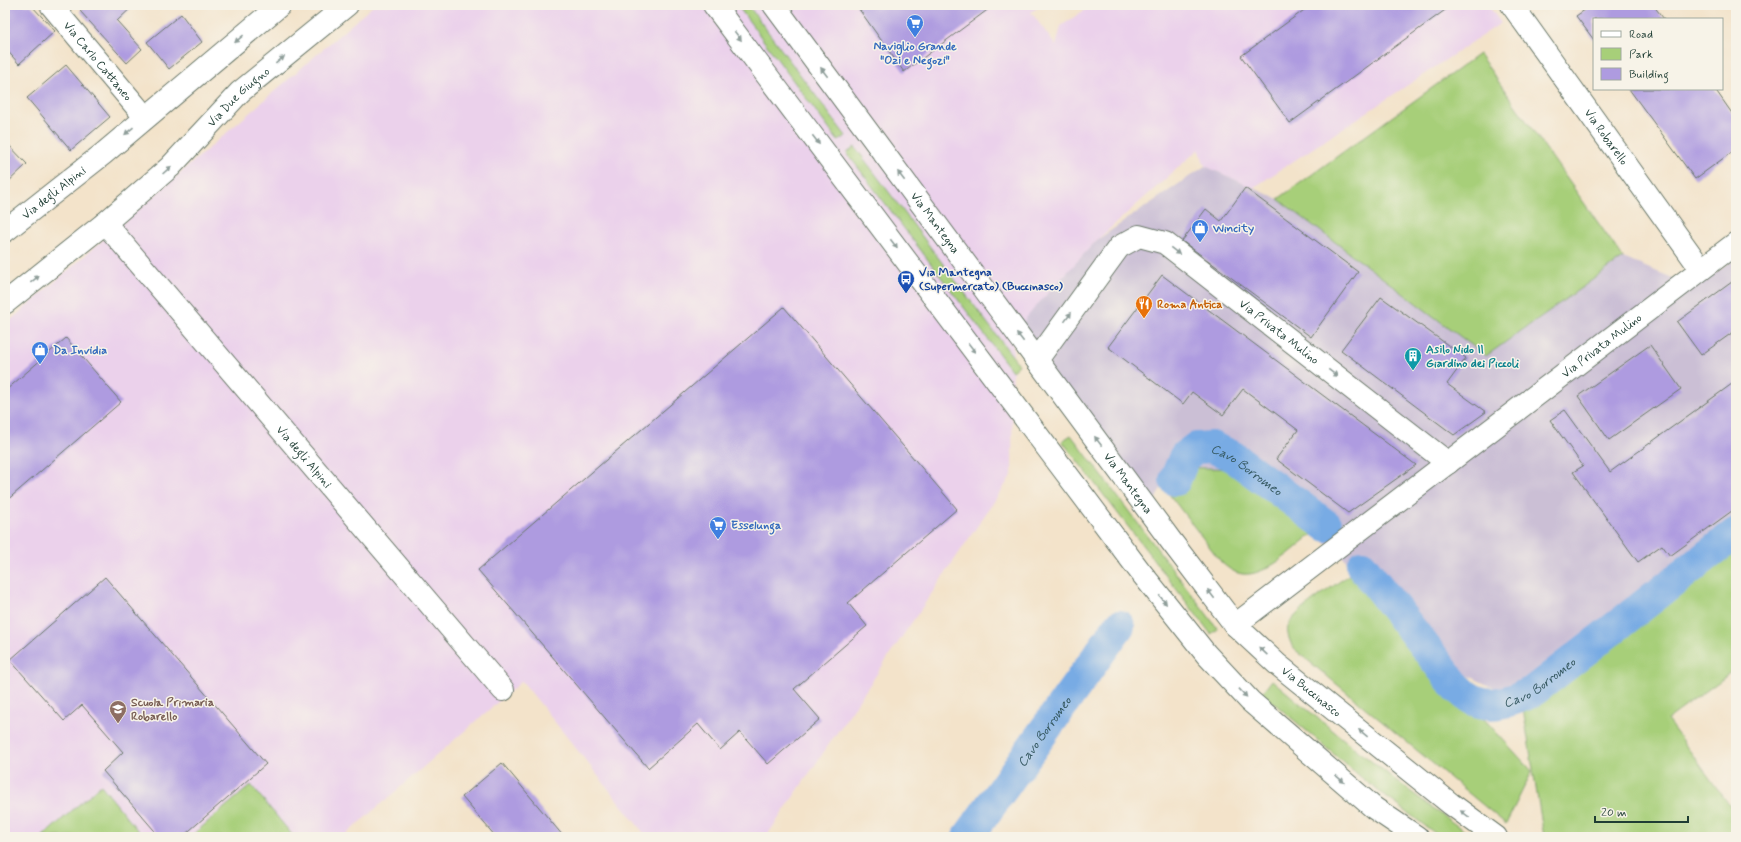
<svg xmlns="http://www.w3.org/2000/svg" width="1741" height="842" viewBox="0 0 1741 842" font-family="Mynerve,sans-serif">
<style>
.built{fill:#ebd1eb}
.industrial{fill:#cbbfd5}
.green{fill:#a7cf79;stroke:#638656}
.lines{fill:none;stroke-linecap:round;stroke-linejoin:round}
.canal{stroke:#78abe4;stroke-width:32}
.building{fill:#ae9be0}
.minor-casing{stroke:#697768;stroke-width:24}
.minor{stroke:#fff;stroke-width:22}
.oneway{fill:#8f9e9a}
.labels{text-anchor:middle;stroke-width:3;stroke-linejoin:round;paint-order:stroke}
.shop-label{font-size:12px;font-weight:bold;fill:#366cbe;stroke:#f7f3e8;text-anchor:start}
.street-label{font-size:12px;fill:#1f3d34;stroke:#f7f3e8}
.transit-label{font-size:12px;font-weight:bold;fill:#164399;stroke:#f7f3e8;text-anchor:start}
.food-label{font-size:12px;font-weight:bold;fill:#c56008;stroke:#f7f3e8;text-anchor:start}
.culture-label{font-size:12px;font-weight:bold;fill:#0d838f;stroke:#f7f3e8;text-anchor:start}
.education-label{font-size:12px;font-weight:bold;fill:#785e54;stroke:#f7f3e8;text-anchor:start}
.water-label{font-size:13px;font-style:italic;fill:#355860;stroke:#f7f3e8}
</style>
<rect width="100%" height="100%" fill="#f7f3e8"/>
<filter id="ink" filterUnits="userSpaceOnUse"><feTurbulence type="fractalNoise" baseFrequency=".025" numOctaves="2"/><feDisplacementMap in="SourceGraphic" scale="8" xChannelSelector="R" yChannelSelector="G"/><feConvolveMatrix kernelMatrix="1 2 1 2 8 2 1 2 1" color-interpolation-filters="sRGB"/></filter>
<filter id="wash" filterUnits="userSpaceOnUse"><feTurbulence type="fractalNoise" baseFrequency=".012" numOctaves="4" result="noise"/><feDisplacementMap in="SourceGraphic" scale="16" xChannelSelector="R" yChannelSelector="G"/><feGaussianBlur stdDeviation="0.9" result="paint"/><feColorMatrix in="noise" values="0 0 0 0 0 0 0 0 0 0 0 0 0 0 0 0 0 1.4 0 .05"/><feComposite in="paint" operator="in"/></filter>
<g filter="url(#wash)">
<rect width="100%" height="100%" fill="#f3e3ca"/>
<path class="built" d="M 374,5 L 1042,5 L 1031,12 L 1056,46 L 1061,26 L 1092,5 L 1488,5 L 1501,23 L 1253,188 L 1205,166 L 1199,149 L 1097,240 L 1013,334 L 1012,475 L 766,837 L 647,837 L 522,681 L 343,837 L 5,837 L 5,325 Z"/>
<path class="industrial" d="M 1205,166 L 1278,199 L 1486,356 L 1623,258 L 1695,287 L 1736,258 L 1736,545 L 1522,702 L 1435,659 L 1366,577 L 1238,469 L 1171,467 L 1147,517 L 1013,334 L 1037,305 L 1097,240 Z"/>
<path class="green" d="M 737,5 L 748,5 L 846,136 L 838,141 Z
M 1479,54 L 1623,258 L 1486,356 L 1278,199 Z
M 855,147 L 1019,365 L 1012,371 L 847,153 Z
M 1071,435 L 1218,629 L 1211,634 L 1062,441 Z
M 1171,467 L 1238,469 L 1314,533 C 1297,546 1266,577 1243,574 C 1234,573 1228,568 1222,563 L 1162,485 Z
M 1736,545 L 1736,669 L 1667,720 L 1736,814 L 1736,837 L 1544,837 L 1522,702 Z
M 1350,574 L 1532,771 L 1506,824 L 1293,648 C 1290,641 1285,631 1289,624 C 1295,611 1337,584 1350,574 Z
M 1272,680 C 1337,735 1403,788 1473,837 L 1440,837 L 1368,783 L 1262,693 Z
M 101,785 L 143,837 L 42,837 Z
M 251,785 L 294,837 L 190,837 Z"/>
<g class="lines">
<g class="canal">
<path id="s1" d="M 1175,480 L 1185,456 L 1196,448 L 1212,447 L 1232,456 L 1327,526"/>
<path id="s2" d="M 1362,566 L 1454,684 C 1458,688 1463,693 1467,696 C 1488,711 1512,701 1532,692 L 1736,533"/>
<path id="s3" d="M 968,837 L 1119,626"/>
</g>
</g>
<g id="blocks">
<path class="building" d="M 5,5 L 31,5 L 55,31 L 19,64 L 5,48 Z
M 87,5 L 134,5 L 117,21 L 142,49 L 127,63 L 80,11 Z
M 856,5 L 994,5 L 904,72 Z
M 1311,5 L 1452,5 L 1290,123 L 1241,56 Z
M 1592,5 L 1653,5 L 1664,19 L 1594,19 L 1594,40 L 1576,16 Z
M 181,14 L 202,42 L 169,69 L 147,42 Z
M 66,65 L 110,117 L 71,150 L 27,98 Z
M 1629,89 L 1715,89 L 1736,119 L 1736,149 L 1695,179 Z
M 5,141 L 27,164 L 5,185 Z
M 1245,188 L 1358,272 L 1311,337 L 1182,241 L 1206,209 L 1221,221 Z
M 1162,275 L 1416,465 L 1348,513 L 1276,459 L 1298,430 L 1243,389 L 1223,415 L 1192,392 L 1183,404 L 1108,347 Z
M 1736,279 L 1736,330 L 1701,355 L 1677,322 Z
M 1381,297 L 1466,358 L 1447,384 L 1486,412 L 1454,435 L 1341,350 Z
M 784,307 L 957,509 L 848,603 L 867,626 L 794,689 L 820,719 L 768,764 L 740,732 L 720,750 L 698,724 L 648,768 L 478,570 Z
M 66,338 L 121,402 L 5,502 L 5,391 Z
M 1650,345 L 1681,389 L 1609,440 L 1578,396 Z
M 1736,381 L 1736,508 L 1670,556 L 1662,545 L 1638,562 L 1573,472 L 1583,466 L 1550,420 L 1565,410 L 1610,472 Z
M 105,577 L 266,764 L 182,837 L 160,837 L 103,771 L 123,752 L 82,705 L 64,721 L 10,660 Z
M 502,763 L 564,837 L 496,837 L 462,797 Z"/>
</g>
</g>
<g filter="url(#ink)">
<use href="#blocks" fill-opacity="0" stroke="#697768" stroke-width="1"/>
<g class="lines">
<defs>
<g id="minor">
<path id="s4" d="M 51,5 L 145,117"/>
<path d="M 714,5 L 1139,570 L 1206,654 L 1250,701 L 1374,808 L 1417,837"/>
<path id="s5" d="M 774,5 L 1171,541 L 1235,625 L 1277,664 L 1451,804 L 1496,837"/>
<path id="s6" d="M 1512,5 L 1701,269"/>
<path id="s7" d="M 105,223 L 503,690"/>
<path id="s8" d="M 5,231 L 103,154 L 280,5"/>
<path id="s9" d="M 5,303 L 105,223 L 170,167 L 240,92 L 347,5"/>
<path id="s10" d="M 1037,360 L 1119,247 L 1139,236 L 1165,243 L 1448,463"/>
<path id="s11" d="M 1235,625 L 1736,243"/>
</g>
</defs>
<use href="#minor" class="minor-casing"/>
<use href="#minor" class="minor"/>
</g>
<defs><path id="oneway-solid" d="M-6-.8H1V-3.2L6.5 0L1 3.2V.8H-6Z"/></defs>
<g class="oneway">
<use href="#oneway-solid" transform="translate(738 36) rotate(53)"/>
<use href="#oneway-solid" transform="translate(239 39) rotate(140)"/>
<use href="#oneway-solid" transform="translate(280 60) rotate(-39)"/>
<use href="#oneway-solid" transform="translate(824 72) rotate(-127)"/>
<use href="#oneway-solid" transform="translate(129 131) rotate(139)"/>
<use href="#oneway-solid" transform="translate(816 140) rotate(53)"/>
<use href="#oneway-solid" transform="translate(167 170) rotate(-42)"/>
<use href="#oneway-solid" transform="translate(901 176) rotate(-127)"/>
<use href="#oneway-solid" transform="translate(894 244) rotate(53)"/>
<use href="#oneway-solid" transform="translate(1175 251) rotate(38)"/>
<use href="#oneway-solid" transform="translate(35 279) rotate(-39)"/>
<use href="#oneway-solid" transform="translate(1068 317) rotate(-54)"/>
<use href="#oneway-solid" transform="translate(1020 337) rotate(-127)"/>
<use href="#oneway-solid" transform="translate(972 348) rotate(53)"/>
<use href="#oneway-solid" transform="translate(1333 373) rotate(38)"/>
<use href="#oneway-solid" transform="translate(1098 441) rotate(-127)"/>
<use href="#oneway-solid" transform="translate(1211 594) rotate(-127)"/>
<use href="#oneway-solid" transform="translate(1163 600) rotate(51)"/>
<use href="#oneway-solid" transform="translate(1263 651) rotate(-137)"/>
<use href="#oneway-solid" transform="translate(1243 693) rotate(47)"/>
<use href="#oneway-solid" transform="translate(1363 733) rotate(-141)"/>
<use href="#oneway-solid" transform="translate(1340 779) rotate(41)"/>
<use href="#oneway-solid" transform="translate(1465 814) rotate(-144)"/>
</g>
</g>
<defs>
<symbol id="supermarket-pin" viewBox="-11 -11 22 30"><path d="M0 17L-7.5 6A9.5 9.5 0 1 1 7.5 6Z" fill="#3f7fe0" stroke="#f7f3e8"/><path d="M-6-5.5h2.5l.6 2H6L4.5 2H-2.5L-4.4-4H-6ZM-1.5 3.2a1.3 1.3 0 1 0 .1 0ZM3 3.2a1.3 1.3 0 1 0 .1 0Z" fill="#fff"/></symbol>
<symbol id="shop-pin" viewBox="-11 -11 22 30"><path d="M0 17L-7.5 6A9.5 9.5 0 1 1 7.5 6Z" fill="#3f7fe0" stroke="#f7f3e8"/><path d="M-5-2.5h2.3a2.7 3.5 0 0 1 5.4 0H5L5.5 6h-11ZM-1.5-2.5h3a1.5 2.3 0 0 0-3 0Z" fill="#fff"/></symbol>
<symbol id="bus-pin" viewBox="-11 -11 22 30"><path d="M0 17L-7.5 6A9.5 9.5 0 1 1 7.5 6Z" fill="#1a4fb4" stroke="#f7f3e8"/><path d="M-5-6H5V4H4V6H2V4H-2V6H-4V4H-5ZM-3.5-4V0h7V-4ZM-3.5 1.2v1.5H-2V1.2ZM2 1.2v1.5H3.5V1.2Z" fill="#fff"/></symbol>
<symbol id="restaurant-pin" viewBox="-11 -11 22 30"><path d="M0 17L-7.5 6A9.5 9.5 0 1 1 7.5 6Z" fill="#e8710a" stroke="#f7f3e8"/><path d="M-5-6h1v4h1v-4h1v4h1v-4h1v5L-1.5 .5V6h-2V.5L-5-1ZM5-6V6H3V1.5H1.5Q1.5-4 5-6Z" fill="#fff"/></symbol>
<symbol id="building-pin" viewBox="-11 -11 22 30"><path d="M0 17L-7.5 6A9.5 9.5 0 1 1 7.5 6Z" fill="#0f9aa8" stroke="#f7f3e8"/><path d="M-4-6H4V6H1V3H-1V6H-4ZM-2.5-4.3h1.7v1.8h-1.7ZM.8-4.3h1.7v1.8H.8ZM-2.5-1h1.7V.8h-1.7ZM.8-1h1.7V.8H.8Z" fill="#fff"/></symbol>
<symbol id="school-pin" viewBox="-11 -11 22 30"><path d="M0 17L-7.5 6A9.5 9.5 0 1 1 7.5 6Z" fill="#8d6e63" stroke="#f7f3e8"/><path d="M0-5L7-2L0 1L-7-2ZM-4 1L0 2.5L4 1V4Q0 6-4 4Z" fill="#fff"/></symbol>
</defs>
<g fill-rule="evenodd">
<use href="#supermarket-pin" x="905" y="13" width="20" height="27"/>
<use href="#shop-pin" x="1190" y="218" width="20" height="27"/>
<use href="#bus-pin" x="896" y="269" width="20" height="27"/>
<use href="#restaurant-pin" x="1134" y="294" width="20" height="27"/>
<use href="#shop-pin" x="30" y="340" width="20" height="27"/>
<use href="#building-pin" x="1403" y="346" width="20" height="27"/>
<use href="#supermarket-pin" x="708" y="515" width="20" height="27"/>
<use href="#school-pin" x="108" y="699" width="20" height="27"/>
</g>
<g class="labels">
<g class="shop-label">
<text x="915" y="50" text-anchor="middle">Naviglio Grande<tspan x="915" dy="14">"Ozi e Negozi"</tspan></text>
<text x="1213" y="232">Wincity</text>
<text x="53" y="354">Da Invidia</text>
<text x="731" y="529">Esselunga</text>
</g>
<g class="street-label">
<text dy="4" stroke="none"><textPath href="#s4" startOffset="73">Via Carlo Cattaneo</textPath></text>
<text dy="4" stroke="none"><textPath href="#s9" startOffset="312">Via Due Giugno</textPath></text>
<text dy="4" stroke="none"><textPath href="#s6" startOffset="162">Via Robarello</textPath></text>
<text dy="4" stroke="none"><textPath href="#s8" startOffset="62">Via degli Alpini</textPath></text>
<text dy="4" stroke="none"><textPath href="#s5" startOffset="271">Via Mantegna</textPath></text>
<text dy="4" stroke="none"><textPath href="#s10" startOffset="334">Via Privata Mulino</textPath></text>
<text dy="4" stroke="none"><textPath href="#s11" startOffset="461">Via Privata Mulino</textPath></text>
<text dy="4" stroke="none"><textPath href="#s7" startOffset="307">Via degli Alpini</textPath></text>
<text dy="4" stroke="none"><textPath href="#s5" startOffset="595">Via Mantegna</textPath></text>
<text dy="4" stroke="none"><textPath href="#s5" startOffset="874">Via Buccinasco</textPath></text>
</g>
<g class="transit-label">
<text x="919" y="276">Via Mantegna<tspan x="919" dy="14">(Supermercato) (Buccinasco)</tspan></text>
</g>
<g class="food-label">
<text x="1157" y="308">Roma Antica</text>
</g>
<g class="culture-label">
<text x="1426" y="353">Asilo Nido Il<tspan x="1426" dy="14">Giardino dei Piccoli</tspan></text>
</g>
<g class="education-label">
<text x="131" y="706">Scuola Primaria<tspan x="131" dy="14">Robarello</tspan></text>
</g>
<g class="water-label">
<text dy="5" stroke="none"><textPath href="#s1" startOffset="97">Cavo Borromeo</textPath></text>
<text dy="5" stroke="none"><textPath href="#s2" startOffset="247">Cavo Borromeo</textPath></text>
<text dy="5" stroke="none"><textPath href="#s3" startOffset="130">Cavo Borromeo</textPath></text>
</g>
</g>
<rect width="1741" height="842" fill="none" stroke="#f7f3e8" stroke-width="20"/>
<rect x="1593" y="18" width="130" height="72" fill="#f7f3e8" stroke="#a1aaa0"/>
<rect x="1601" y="31" width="20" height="6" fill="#ffffff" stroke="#a1aaa0"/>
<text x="1629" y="38" font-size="12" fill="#1f3d34">Road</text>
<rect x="1601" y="48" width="20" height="12" fill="#a7cf79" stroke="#a1aaa0"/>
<text x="1629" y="58" font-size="12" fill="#1f3d34">Park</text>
<rect x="1601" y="68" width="20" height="12" fill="#ae9be0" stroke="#a1aaa0"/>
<text x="1629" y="78" font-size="12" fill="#1f3d34">Building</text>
<path d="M1595 816v6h93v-6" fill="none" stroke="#1f3d34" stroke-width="2"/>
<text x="1601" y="816" font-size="12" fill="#1f3d34" stroke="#f7f3e8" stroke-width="3" paint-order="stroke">20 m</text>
</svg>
